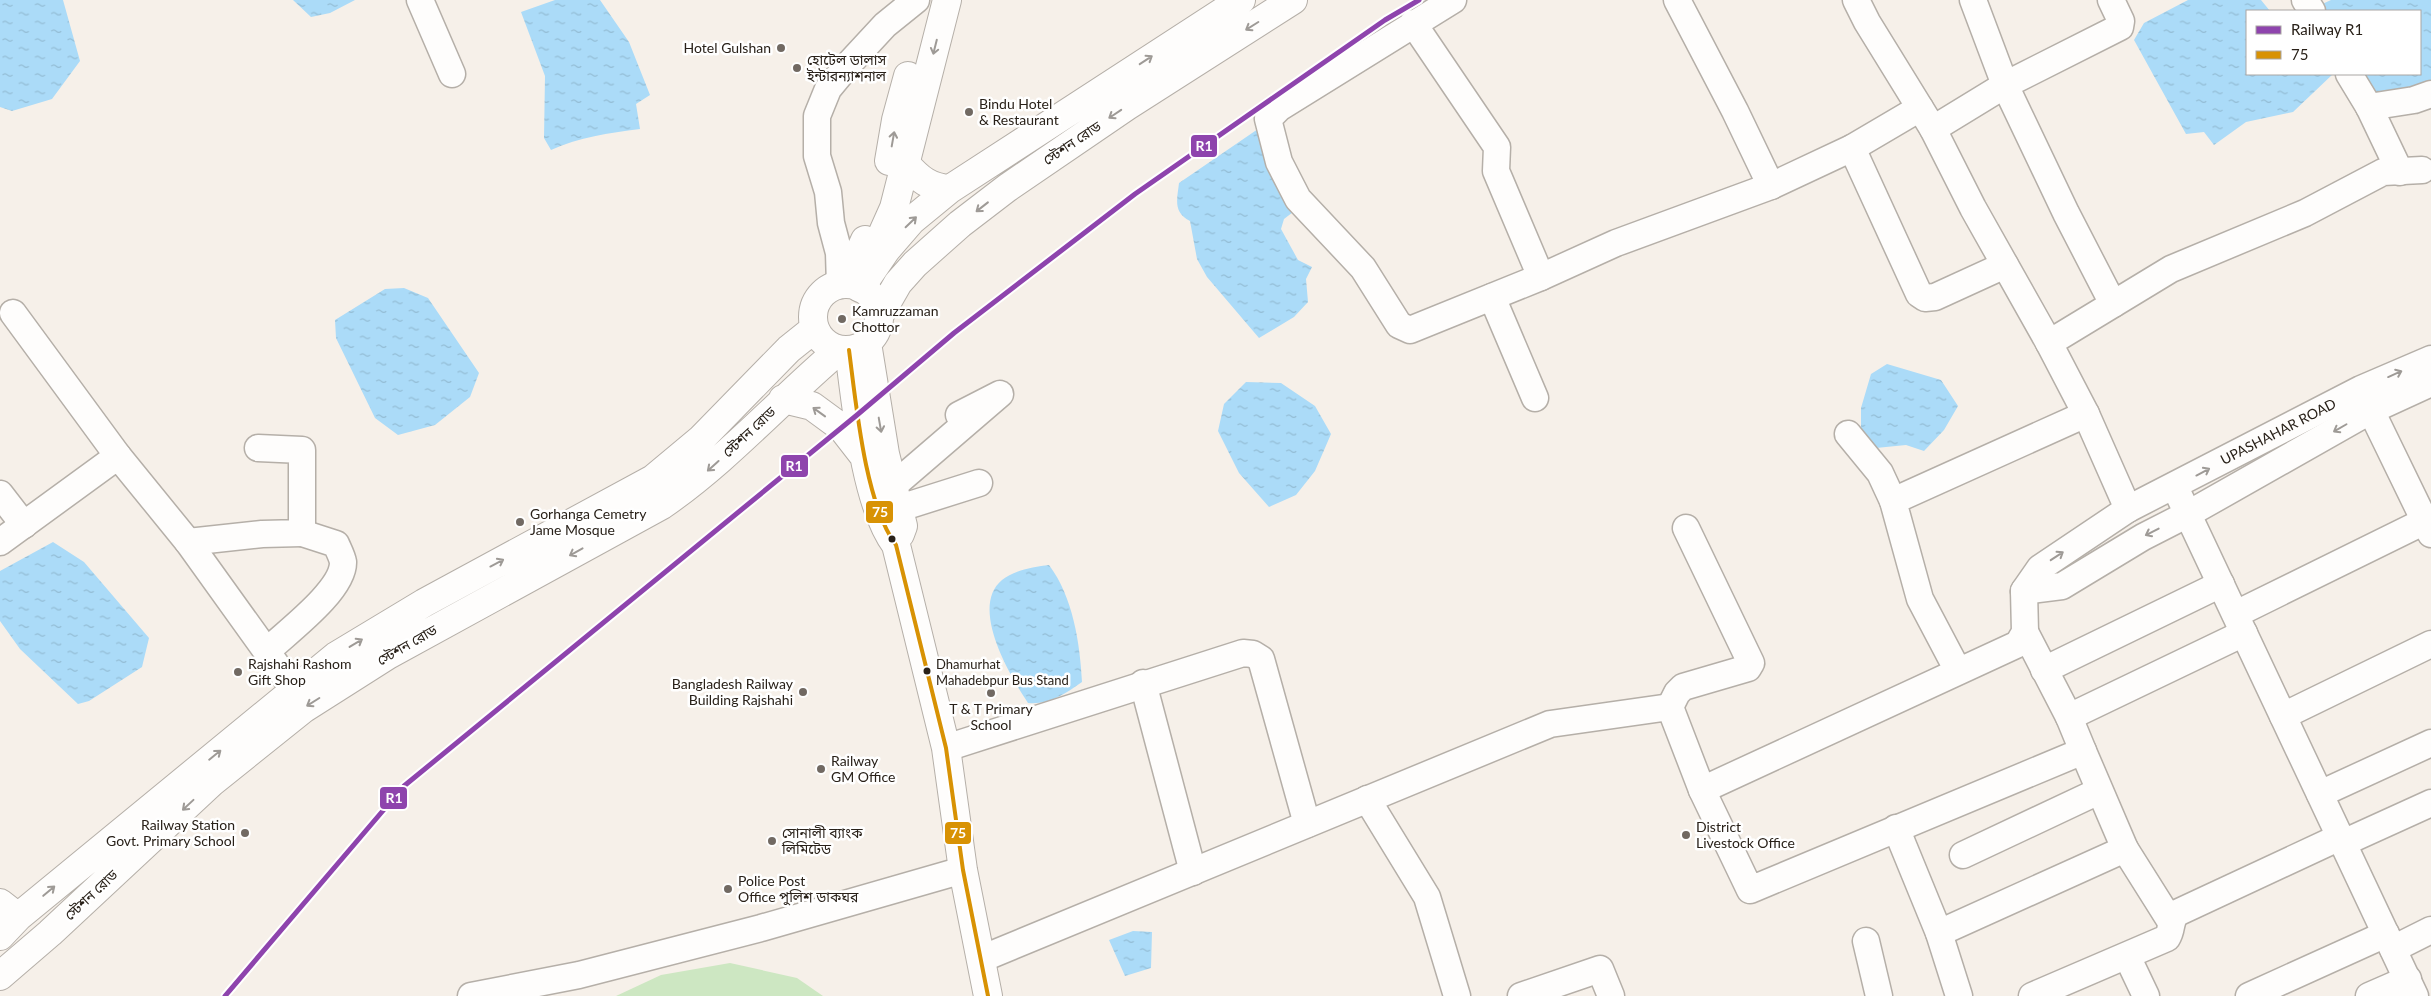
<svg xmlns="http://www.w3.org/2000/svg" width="2431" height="996" viewBox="0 0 2431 996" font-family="Lato,'Noto Sans Bengali',sans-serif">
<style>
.green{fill:#cde7c2}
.water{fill:url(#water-ripples)}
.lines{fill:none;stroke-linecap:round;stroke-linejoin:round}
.minor-casing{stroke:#b5afa8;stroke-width:29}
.major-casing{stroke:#b5afa8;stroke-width:30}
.highway-casing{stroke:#b5afa8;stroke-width:30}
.minor{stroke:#fefdfc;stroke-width:26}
.major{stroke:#fefdfc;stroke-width:28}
.highway{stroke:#fefdfc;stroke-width:28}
.bus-1-casing{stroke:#fff;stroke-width:8}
.bus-1{stroke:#d89204;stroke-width:4}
.rail-1-casing{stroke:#fff;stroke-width:9}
.rail-1{stroke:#8e44ad;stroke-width:5}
.oneway{stroke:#9e9a96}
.poi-dot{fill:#716962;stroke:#fff;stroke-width:2}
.bus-dot{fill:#292119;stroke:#fff;stroke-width:2}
.labels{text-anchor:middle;stroke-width:5;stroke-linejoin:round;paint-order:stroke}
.bus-label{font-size:13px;fill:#292119;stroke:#fff;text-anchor:start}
.poi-label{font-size:14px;fill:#292119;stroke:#fff;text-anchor:start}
.street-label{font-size:14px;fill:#292119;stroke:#fff}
.line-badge{stroke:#fff;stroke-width:2}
.badge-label{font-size:14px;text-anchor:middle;font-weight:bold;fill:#fff}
</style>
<defs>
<pattern id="water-ripples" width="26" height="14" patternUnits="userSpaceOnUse" patternTransform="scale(1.25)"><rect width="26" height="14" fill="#abdbf8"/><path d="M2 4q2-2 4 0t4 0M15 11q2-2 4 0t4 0" fill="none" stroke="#93bcd4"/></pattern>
</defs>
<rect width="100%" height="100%" fill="#f6f0e9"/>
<path class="green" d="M 730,963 L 797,978 L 823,996 L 616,996 L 661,975 Z"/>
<path class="water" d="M 0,0 L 63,0 L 80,61 L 52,99 L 12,111 L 0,107 Z
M 293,0 L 355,0 L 330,13 L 311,17 Z
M 555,0 L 600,0 L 629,42 L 650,95 L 636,104 L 640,129 C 608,133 580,137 551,150 L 544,138 L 545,76 L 521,12 Z
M 2188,0 L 2261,0 L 2270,11 L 2247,11 L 2247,74 L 2333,74 L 2293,112 L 2246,122 L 2214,145 L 2204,132 L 2186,134 L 2134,40 L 2144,23 Z
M 2331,0 L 2431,0 L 2431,85 L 2378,94 L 2364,74 L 2420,74 L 2420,11 L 2322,11 L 2318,6 Z
M 1258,129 L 1297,209 L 1284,219 L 1281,229 L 1298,260 L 1312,267 L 1306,279 L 1308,302 L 1294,317 L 1259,338 L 1207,277 L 1197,259 L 1190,221 C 1173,212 1177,200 1179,183 Z
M 404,288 L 428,298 L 479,373 L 470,397 L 435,425 L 398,435 L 375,418 L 336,338 L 335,320 L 385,289 Z
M 1887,364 L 1941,380 L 1958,406 L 1944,430 L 1924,451 L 1906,445 L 1876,448 L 1861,431 L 1861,408 L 1871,374 Z
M 1246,382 L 1281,383 L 1315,406 L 1331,434 L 1315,471 L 1296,495 L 1269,507 L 1239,473 L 1218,431 L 1224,404 Z
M 53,542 L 84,562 L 149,638 L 142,667 L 89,701 L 78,704 L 20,649 L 0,621 L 0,571 Z
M 1049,565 C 1073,597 1080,643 1082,682 C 1065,694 1049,705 1028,703 C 1010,676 969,607 1002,580 C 1014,570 1034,567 1049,565 Z
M 1133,931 L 1152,932 L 1151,968 L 1125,976 L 1109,940 Z"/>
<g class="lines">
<defs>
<g id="minor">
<path d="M 420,0 L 452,74"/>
<path d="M 1677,0 L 1735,111 L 1771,186"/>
<path d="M 1856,0 L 1867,22 L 1933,129 L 1973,208 L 2049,343 L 2086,414 L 2128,509"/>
<path d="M 2111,0 L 2121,21 L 2120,27 L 2005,85 L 2066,213 L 2113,304"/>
<path d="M 2305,0 L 2312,11"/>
<path d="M 1413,23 L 1497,147 L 1496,171 L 1541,277 L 1410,330 L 1399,325 L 1363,268 L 1298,199 L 1279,162 L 1268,119 L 1279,108 L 1453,0"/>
<path d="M 2349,74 L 2369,107 L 2400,172"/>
<path d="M 2369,107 L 2414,100 L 2431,94"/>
<path d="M 1933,129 L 2005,85 L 1973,0"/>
<path d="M 1852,148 L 1919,294 L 1925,298 L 1935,297 L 2005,265"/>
<path d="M 1541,277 L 1616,243 L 1771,186 L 1852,148 L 1920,108"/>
<path d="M 840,285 L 839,253 L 831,223 L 828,192 L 817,156 L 817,116 L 828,89 L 847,66 L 885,25 L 916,0"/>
<path d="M 1492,297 L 1535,398"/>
<path d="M 13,313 L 118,456"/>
<path d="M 2049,343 L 2171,269 L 2305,213 L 2383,172 L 2422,170"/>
<path d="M 2363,394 L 2431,534"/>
<path d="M 1848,434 L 1880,473 L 1893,501"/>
<path d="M 2175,487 L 2415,996"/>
<path d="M 875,493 L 893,486 L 1000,394 L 959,415"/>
<path d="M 0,494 L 24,525"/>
<path d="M 881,514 L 979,483"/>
<path d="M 0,542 L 118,456 L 188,542 L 295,691"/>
<path d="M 188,542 L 262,534 L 302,533 L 302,450 L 258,448"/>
<path d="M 2024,591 L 2062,586 L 2143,537 L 2188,514 L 2370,411 L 2431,383"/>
<path d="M 2236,614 L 2431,518"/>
<path d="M 2025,632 L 2069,717"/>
<path d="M 267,651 C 287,632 344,590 343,562 C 342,556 338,549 336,544 L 302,533"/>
<path d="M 2044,670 L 2221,584"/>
<path d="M 1958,671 L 1920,599 L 1893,501 L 2086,414"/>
<path d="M 1143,683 L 1193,872"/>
<path d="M 1670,707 L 1677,693 L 1683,687 L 1748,668 L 1751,663 L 1686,528"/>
<path d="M 2283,716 L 2431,644"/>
<path d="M 946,748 L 1243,653 L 1253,654 L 1261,659 L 1307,824"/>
<path d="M 2083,751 L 2125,849 L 2171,922"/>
<path id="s1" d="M 1702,790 L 2018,644 L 2025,632 L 2024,591 L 2040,568 L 2128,509 L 2361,389 L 2431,359"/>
<path d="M 2320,794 L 2431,743"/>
<path d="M 1367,799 L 1427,897 L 1457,996"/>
<path d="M 1896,828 L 1939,933 L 1959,996"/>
<path d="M 2343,843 L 2431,803"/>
<path d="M 1963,855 L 2099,791"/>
<path d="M 1939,933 L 2125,849"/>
<path d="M 1866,941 L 1879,996"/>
<path d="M 2393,949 L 2431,930"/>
<path d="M 2127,956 L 2146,996"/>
<path d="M 981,959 L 1550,724 L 1670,707 L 1702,790 L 1750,890 L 2083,751 L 2069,717 L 2244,633"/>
<path d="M 471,996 L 579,975 L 761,928 L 963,870"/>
<path d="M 1521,996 L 1600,969 L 1611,996"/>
<path d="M 2032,996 L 2167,938 C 2173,929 2169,921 2177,913 L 2340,837"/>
<path d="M 2249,996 L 2386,934"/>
<path d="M 2369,996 L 2408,979"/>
</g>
<path id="major" d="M 889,161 L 896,120 L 908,76
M 868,266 L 894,208 L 947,0
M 845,284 L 865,240
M813 317a33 33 0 1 1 66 0a33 33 0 1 1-66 0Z
M 867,343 L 885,454 L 903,526 L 900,534
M 849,350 C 856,403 865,504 896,545 L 946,748 L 963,870 L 988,996
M 783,399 L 812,406 L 842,428 L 863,455
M 0,903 L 18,917
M 0,936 L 18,917 L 336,656 L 424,603 L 653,479 L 701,439 L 789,349 L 814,329
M 0,976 L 50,933 L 212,782 L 303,709 L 388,655 L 662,505 C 727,460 779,401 839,350"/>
<path id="highway" d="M 906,164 C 919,179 930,188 950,189
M 860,288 L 886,250 L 911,221 L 950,189 L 1241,0
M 879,316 L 898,283 L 915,264 L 960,224 L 1007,188 L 1127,106 L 1293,0"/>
</defs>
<use href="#minor" class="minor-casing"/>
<use href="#major" class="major-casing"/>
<use href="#highway" class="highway-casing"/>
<use href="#minor" class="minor"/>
<use href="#major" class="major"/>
<use href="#highway" class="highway"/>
<defs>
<path id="bus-1" d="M 849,350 C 856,403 865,504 896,545 L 946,748 L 963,870 L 988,996"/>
</defs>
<use href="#bus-1" class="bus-1-casing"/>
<use href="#bus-1" class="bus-1"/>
<defs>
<path id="rail-1" d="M 225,996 L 404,786 L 857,415 L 954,333 L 1135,194 L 1385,20 L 1419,0"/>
</defs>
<use href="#rail-1" class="rail-1-casing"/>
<use href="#rail-1" class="rail-1"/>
</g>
<defs><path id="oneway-shaft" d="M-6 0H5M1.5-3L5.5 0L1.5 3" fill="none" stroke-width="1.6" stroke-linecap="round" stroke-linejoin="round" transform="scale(1.25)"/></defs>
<g class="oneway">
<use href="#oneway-shaft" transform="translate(1252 26) rotate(148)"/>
<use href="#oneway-shaft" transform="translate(935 47) rotate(104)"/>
<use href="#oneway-shaft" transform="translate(1146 60) rotate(-33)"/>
<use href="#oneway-shaft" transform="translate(1115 114) rotate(146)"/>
<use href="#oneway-shaft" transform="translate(893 139) rotate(-80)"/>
<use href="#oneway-shaft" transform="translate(982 207) rotate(142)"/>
<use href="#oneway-shaft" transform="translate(911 222) rotate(-44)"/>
<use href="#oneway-shaft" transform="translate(2395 374) rotate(-24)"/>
<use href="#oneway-shaft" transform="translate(819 412) rotate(-144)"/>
<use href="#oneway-shaft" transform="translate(880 425) rotate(80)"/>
<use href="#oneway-shaft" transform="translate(2340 428) rotate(150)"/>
<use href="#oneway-shaft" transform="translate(713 466) rotate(138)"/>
<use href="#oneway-shaft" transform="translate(2203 472) rotate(-28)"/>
<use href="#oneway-shaft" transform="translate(2152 532) rotate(153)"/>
<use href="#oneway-shaft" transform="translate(576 552) rotate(151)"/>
<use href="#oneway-shaft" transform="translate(2057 556) rotate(-33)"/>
<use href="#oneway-shaft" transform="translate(497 563) rotate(-28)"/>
<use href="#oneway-shaft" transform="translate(356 643) rotate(-31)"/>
<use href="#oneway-shaft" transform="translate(313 702) rotate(148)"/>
<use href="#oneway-shaft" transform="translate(215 755) rotate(-39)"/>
<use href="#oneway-shaft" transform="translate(188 805) rotate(137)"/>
<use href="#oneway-shaft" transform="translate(49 891) rotate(-40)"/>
</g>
<g class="poi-dot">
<circle cx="781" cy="48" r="5"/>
<circle cx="797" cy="68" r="5"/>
<circle cx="969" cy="112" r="5"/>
<circle cx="842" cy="319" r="5"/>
<circle cx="520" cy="522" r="5"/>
<circle cx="238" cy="672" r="5"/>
<circle cx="803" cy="692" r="5"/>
<circle cx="991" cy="693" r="5"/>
<circle cx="821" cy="769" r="5"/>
<circle cx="245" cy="833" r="5"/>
<circle cx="1686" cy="835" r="5"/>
<circle cx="772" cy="841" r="5"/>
<circle cx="728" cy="889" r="5"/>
</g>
<g class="bus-dot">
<circle cx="892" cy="539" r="4.5"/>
<circle cx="927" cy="671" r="4.5"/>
</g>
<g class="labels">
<g class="bus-label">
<text x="936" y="669">Dhamurhat<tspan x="936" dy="16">Mahadebpur Bus Stand</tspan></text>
</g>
<g class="poi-label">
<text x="771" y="53" text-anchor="end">Hotel Gulshan</text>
<text x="807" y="65">হোটেল ডালাস<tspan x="807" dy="16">ইন্টারন্যাশনাল</tspan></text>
<text x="979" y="109">Bindu Hotel<tspan x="979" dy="16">&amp; Restaurant</tspan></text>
<text x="852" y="316">Kamruzzaman<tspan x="852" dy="16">Chottor</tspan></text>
<text x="530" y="519">Gorhanga Cemetry<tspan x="530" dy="16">Jame Mosque</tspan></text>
<text x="248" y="669">Rajshahi Rashom<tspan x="248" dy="16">Gift Shop</tspan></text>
<text x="793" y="689" text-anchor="end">Bangladesh Railway<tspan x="793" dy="16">Building Rajshahi</tspan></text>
<text x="991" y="714" text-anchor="middle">T &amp; T Primary<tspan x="991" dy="16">School</tspan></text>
<text x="831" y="766">Railway<tspan x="831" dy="16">GM Office</tspan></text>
<text x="235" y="830" text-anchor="end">Railway Station<tspan x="235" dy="16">Govt. Primary School</tspan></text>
<text x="1696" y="832">District<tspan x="1696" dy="16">Livestock Office</tspan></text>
<text x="782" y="838">সোনালী ব্যাংক<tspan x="782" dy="16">লিমিটেড</tspan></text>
<text x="738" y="886">Police Post<tspan x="738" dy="16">Office পুলিশ ডাকঘর</tspan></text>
</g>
<g class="street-label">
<text transform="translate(1072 143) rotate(-34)" y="5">স্টেশন রোড</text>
<text transform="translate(749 432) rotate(-43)" y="5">স্টেশন রোড</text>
<text dy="5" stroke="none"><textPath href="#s1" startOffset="706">UPASHAHAR ROAD</textPath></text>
<text transform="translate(407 645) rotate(-30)" y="5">স্টেশন রোড</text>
<text transform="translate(91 895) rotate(-43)" y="5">স্টেশন রোড</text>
</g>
</g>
<g class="line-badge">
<rect x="1190" y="134" width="28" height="24" rx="5" fill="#8e44ad"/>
<rect x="780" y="454" width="29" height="24" rx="5" fill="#8e44ad"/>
<rect x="865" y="500" width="29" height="24" rx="5" fill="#d89204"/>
<rect x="379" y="786" width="29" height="24" rx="5" fill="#8e44ad"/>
<rect x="944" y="821" width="28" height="24" rx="5" fill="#d89204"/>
</g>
<g class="badge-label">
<text x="1204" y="151">R1</text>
<text x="794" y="471">R1</text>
<text x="880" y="517">75</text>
<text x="394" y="803">R1</text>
<text x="958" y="838">75</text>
</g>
<rect x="2246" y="10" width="175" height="65" fill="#ffffff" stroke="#a9a6a3"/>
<rect x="2256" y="26" width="25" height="8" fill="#8e44ad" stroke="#a9a6a3"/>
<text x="2291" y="35" font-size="15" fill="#292119">Railway R1</text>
<rect x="2256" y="51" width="25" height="8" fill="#d89204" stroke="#a9a6a3"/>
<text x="2291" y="60" font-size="15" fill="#292119">75</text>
</svg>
